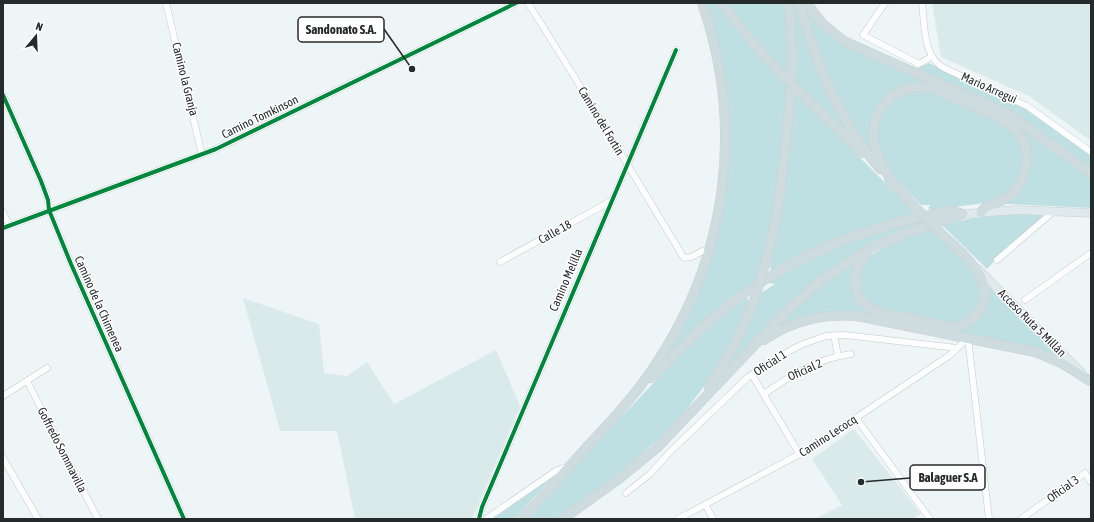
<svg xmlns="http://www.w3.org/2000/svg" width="1094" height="522" viewBox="0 0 1094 522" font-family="'Asap Condensed',sans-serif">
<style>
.built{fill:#daeaeb}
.green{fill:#bfe0e3}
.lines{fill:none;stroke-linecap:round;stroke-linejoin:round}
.minor-casing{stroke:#c5cacb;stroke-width:7}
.major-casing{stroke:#cdd0d1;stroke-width:9}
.highway-casing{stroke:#cdd0d1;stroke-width:10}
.minor{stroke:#fcfefe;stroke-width:6}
.major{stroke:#e0e9ec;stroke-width:8}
.highway{stroke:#cfdcdf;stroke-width:9}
.highway-bridge-casing{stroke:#cdd0d1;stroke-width:10;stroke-linecap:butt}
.highway-bridge{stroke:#cfdcdf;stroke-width:9}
.cycleway-casing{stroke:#fff;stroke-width:6}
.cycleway{stroke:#00873e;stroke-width:4}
.labels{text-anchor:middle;stroke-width:3;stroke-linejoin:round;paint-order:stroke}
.street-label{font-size:12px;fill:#252a2b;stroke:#fff}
.leader{fill:none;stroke:#252a2b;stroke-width:1.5}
.callout-dot{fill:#252a2b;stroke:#fff;stroke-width:1.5}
.callout{fill:#fff;stroke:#252a2b;stroke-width:1.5}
.callout-label{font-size:13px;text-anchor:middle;font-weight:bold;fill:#252a2b}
</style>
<rect width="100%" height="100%" fill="#eef5f6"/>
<path class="built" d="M 932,3 L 1091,3 L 1091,141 L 1029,96 L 941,57 Z
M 243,298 L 319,324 L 324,373 L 347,376 L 367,362 L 394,404 L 496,350 L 520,406 L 472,519 L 355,519 L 337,431 L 280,431 Z
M 854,429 L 921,514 L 912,519 L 815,519 L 842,505 L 812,459 Z"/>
<path class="green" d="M 705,3 L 717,3 L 732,24 L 788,85 L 775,203 L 770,232 L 757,280 L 714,311 L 662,361 C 718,274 740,171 723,68 C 719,46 711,24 705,3 Z
M 724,3 L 784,3 L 788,38 L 788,71 L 784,73 Z
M 792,3 L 796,3 L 813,56 L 871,158 L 795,83 Z
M 801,3 L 825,28 L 1012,119 L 1091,177 L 1091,208 L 1005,204 L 1026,178 L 1021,132 L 922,85 L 881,104 L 874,157 L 840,106 Z
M 929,63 L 1024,107 L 1091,156 L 1091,170 L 1032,126 L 916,69 Z
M 906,91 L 933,91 L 1007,126 L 1020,142 L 1023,154 L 1023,166 L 1013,190 L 992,202 L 933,210 L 928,209 L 930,205 L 921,205 L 893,176 L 882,159 L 876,133 L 882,111 Z
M 795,92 L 915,213 L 829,241 L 771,271 L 770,266 L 781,216 Z
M 1022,213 L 1044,214 L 1045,218 L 996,259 L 987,269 L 942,225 L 972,218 Z
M 923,219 L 926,223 C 910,225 895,233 881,239 C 816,269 770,323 721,374 L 752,317 L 761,293 L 775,284 L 769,283 L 771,281 L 797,265 L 851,241 Z
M 930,227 L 976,274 L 982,295 L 972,317 L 953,324 L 878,309 L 871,306 L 857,285 L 866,257 L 912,234 Z
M 858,258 L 852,284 L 877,313 L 969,324 L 986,284 L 1066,362 L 843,312 L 773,332 C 798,300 825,282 858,258 Z
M 747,297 L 749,302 L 734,337 L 708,381 L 687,409 L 661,437 L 620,473 L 556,519 L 525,519 L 676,359 L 703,332 Z
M 555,475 L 514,519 L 492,519 Z"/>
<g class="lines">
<defs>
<path id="minor" d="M 166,3 L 202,155
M 528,3 L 574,76 L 684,258 L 691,257 L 703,251 L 709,253
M 885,3 L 863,35 L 919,64 L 931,57
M 922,3 C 925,25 922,58 946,69 L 1027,106 L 1091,152
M 3,95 L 41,181 L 48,200 L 49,210 L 71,264 L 184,519
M 3,212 L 9,225
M 3,228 L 216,149 L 516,3
M 997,260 L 1054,211
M 500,262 L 611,201
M 1025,300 L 1091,253
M 834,335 L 838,356
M 968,338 L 989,519
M 752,375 L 800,455
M 27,381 L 98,519
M 764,394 C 790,376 818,358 851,354
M 3,396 L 47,368
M 856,418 L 930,519
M 3,458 L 38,519
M 626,493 L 650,474 L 669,453 L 748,377 L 791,350 L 803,344 L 826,336 L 845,335 L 957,348
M 706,506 L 713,519
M 479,519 L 482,507 L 676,50
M 486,519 L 557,470 L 567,467
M 678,519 L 811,448 L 950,355 L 968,338
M 1021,519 L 1085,473 L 1091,482"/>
<path id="major" d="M 963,214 L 1016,210 L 1091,213
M 977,268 L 1082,373"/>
<path id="highway" d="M 722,3 L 751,41 L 784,77
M 799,3 C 817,63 838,121 880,169
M 807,3 L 822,23 L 844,41 L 1010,115 L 1091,173
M 800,92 L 862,153
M 889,179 L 913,205
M 893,183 C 884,170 877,158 874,142 C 869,113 892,88 921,87 C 934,86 949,95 961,101 C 992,114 1040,129 1024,174 C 1020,187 1011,197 999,202 C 991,205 986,205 981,212
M 867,253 C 852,271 849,298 874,310 C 886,316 900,317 913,319 C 927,322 942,326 956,327 C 966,324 975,319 980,309 C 998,279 960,252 942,234
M 764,268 C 776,230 780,191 785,152 C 790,102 796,53 788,3
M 764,340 C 793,320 828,312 862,317 L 1035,352 L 1063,364 L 1090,381
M 651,378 C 673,357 693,334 717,315 C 783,258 867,225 953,211 L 963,214
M 709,387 L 735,344 L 754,301
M 521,519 C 543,497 563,473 584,450 C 611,421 638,393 659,359 C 728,251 744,125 702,3
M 563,519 L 619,479 L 657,448 L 789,309 L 823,279 L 871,248 L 912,231 L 963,214"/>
</defs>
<use href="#minor" class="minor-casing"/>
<use href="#major" class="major-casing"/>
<use href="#highway" class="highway-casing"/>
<use href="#minor" class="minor"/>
<use href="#major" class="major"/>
<use href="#highway" class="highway"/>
<defs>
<path id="highway-bridge" d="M 784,77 L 800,92
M 913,205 L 942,234
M 754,301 L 764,268"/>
</defs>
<use href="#highway-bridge" class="highway-bridge-casing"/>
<use href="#highway-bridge" class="highway-bridge"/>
<defs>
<path id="cycleway" d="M 3,95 L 41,181 L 48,200 L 49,210 L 71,264 L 184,519
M 3,228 L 216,149 L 516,3
M 479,519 L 482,507 L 676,50"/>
</defs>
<use href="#cycleway" class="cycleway-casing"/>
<use href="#cycleway" class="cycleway"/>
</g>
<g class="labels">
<g class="street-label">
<text transform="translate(185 79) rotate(76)" y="4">Camino la Granja</text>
<text transform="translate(989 88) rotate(24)" y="4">Mario Arregui</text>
<text transform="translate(260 117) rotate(-26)" y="4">Camino Tomkinson</text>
<text transform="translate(601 121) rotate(59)" y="4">Camino del Fortin</text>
<text transform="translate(555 232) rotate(-29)" y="4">Calle 18</text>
<text transform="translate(566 280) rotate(-67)" y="4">Camino Melilla</text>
<text transform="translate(99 304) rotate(66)" y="4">Camino de la Chimenea</text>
<text transform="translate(1032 323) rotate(45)" y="4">Acceso Ruta 5 Millán</text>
<text transform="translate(770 363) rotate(-33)" y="4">Oficial 1</text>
<text transform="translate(805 370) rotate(-24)" y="4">Oficial 2</text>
<text transform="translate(828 436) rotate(-33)" y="4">Camino Lecocq</text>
<text transform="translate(62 450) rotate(63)" y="4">Goffredo Sommavilla</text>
<text transform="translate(1063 489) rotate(-36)" y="4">Oficial 3</text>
</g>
</g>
<path class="leader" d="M412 69L384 29M861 482L910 478"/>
<g class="callout-dot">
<circle cx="412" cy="69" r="4"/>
<circle cx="861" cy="482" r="4"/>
</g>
<g class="callout">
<rect x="298" y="17" width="86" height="25" rx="4"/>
<rect x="910" y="465" width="75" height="25" rx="4"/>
</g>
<g class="callout-label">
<text x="341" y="34">Sandonato S.A.</text>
<text x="948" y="482">Balaguer S.A</text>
</g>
<rect width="1094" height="522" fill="none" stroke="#252a2b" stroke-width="8"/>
<g transform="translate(36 36) rotate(19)" stroke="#ffffff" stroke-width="3" paint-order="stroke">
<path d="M0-3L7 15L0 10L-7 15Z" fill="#252a2b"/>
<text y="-6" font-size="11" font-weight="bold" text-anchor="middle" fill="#252a2b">N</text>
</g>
</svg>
